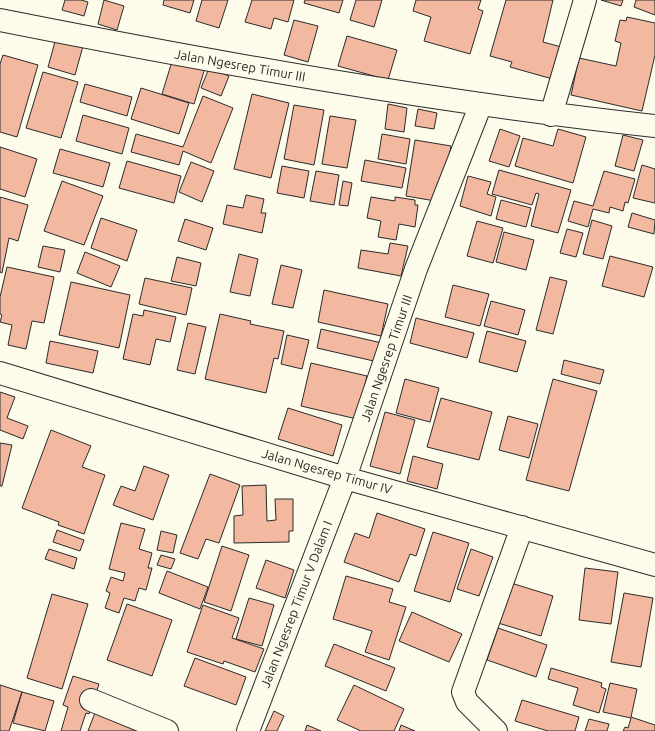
<svg xmlns="http://www.w3.org/2000/svg" width="655" height="731" viewBox="0 0 655 731" font-family="Ubuntu,sans-serif">
<style>
.building{fill:#f2b8a0;stroke:#2b2b2b}
.lines{fill:none;stroke-linecap:round;stroke-linejoin:round}
.minor-casing{stroke:#2b2b2b;stroke-width:24}
.minor{stroke:#fdfbea;stroke-width:22}
.labels{text-anchor:middle;stroke-width:3;stroke-linejoin:round;paint-order:stroke}
.street-label{font-size:13px;fill:#2b2b2b;stroke:#fdfbea}
</style>
<rect width="100%" height="100%" fill="#fdfbea"/>
<path class="building" d="M 65,0 L 81,0 L 88,2 L 84,16 L 62,10 Z
M 104,0 L 124,6 L 117,30 L 98,24 Z
M 164,0 L 194,0 L 190,13 L 163,5 Z
M 202,0 L 228,0 L 219,28 L 196,21 Z
M 252,0 L 294,0 L 288,22 L 274,18 L 271,29 L 245,22 Z
M 305,0 L 343,0 L 339,13 L 304,3 Z
M 356,0 L 382,0 L 374,27 L 350,20 Z
M 416,0 L 481,0 L 478,9 L 483,11 L 470,54 L 424,41 L 431,17 L 413,11 Z
M 506,0 L 553,0 L 543,42 L 565,48 L 556,80 L 510,67 L 512,62 L 490,56 Z
M 601,0 L 623,0 L 621,6 Z
M 636,0 L 655,0 L 655,15 L 634,7 Z
M 627,17 L 655,23 L 655,55 L 642,111 L 571,95 L 579,58 L 616,66 L 621,43 L 615,41 L 620,20 L 626,21 Z
M 294,20 L 318,26 L 308,62 L 284,55 Z
M 347,36 L 397,50 L 388,80 L 338,66 Z
M 56,38 L 83,46 L 75,75 L 48,67 Z
M 3,55 L 38,65 L 17,137 L 0,132 L 0,64 Z
M 173,58 L 205,68 L 194,104 L 162,94 Z
M 209,68 L 229,76 L 221,96 L 201,88 Z
M 43,72 L 78,82 L 61,138 L 26,128 Z
M 85,84 L 132,97 L 127,116 L 80,102 Z
M 141,88 L 189,103 L 179,134 L 131,119 Z
M 252,94 L 289,103 L 271,178 L 234,169 Z
M 203,96 L 233,108 L 211,163 L 183,151 L 179,165 L 131,152 L 136,134 L 183,147 Z
M 388,104 L 407,108 L 404,132 L 385,129 Z
M 294,105 L 324,110 L 314,165 L 284,159 Z
M 418,109 L 437,113 L 434,129 L 415,126 Z
M 83,115 L 129,128 L 122,154 L 76,141 Z
M 330,116 L 356,120 L 347,168 L 322,164 Z
M 500,129 L 520,136 L 509,167 L 489,161 Z
M 558,129 L 586,137 L 573,183 L 515,166 L 523,138 L 553,146 Z
M 382,134 L 410,139 L 406,164 L 378,159 Z
M 623,135 L 643,140 L 634,171 L 615,166 Z
M 415,140 L 451,146 L 441,202 L 406,196 Z
M 0,147 L 37,159 L 25,197 L 0,189 Z
M 60,149 L 110,163 L 103,187 L 53,173 Z
M 365,160 L 406,168 L 402,188 L 361,181 Z
M 127,161 L 181,176 L 174,203 L 119,188 Z
M 191,162 L 214,171 L 202,202 L 179,192 Z
M 642,165 L 655,169 L 655,203 L 633,198 Z
M 282,166 L 309,171 L 304,198 L 277,193 Z
M 499,170 L 571,190 L 558,233 L 531,226 L 539,194 L 536,193 L 532,205 L 492,194 Z
M 316,171 L 339,175 L 334,205 L 310,201 Z
M 604,171 L 635,179 L 628,203 L 625,202 L 623,211 L 610,207 L 609,213 L 593,209 L 588,227 L 568,221 L 574,201 L 593,206 Z
M 468,176 L 491,182 L 487,194 L 496,197 L 491,216 L 460,206 Z
M 62,181 L 103,196 L 84,245 L 44,231 Z
M 343,181 L 352,183 L 348,206 L 339,205 Z
M 246,195 L 264,199 L 261,213 L 266,213 L 262,233 L 223,224 L 227,205 L 243,208 Z
M 0,197 L 28,205 L 18,241 L 9,238 L 2,273 L 0,272 Z
M 371,197 L 395,201 L 395,197 L 415,200 L 415,205 L 418,205 L 415,227 L 399,224 L 396,240 L 378,237 L 381,221 L 367,218 Z
M 501,200 L 531,208 L 526,227 L 496,219 Z
M 632,213 L 655,220 L 654,234 L 628,227 Z
M 101,218 L 137,230 L 127,261 L 91,248 Z
M 185,219 L 213,228 L 206,250 L 178,241 Z
M 592,220 L 612,226 L 603,259 L 583,254 Z
M 477,221 L 503,228 L 493,263 L 467,256 Z
M 567,229 L 583,233 L 576,257 L 560,253 Z
M 504,232 L 534,240 L 526,270 L 496,262 Z
M 390,243 L 408,246 L 401,276 L 358,268 L 361,250 L 388,254 Z
M 43,246 L 65,250 L 60,272 L 38,267 Z
M 85,252 L 120,266 L 111,287 L 77,273 Z
M 239,254 L 258,259 L 250,296 L 230,292 Z
M 610,256 L 653,267 L 644,297 L 602,286 Z
M 177,257 L 201,263 L 196,286 L 171,281 Z
M 281,265 L 302,270 L 293,308 L 272,304 Z
M 7,267 L 54,277 L 44,323 L 32,321 L 26,349 L 8,345 L 12,325 L 0,322 L 2,315 L 0,314 L 0,297 Z
M 550,277 L 567,281 L 553,334 L 536,330 Z
M 145,278 L 192,288 L 186,315 L 139,304 Z
M 71,282 L 130,295 L 119,348 L 59,335 Z
M 453,285 L 489,294 L 480,326 L 445,317 Z
M 324,290 L 388,304 L 381,336 L 318,322 Z
M 491,301 L 525,310 L 518,335 L 484,326 Z
M 144,310 L 176,317 L 170,342 L 156,339 L 150,365 L 123,359 L 133,314 L 143,316 Z
M 220,314 L 251,321 L 250,324 L 284,331 L 278,359 L 274,358 L 266,393 L 205,379 Z
M 416,318 L 474,333 L 467,358 L 410,343 Z
M 188,323 L 206,327 L 195,374 L 177,370 Z
M 321,329 L 382,343 L 378,362 L 317,348 Z
M 487,331 L 526,341 L 517,372 L 479,362 Z
M 287,335 L 309,340 L 302,369 L 281,364 Z
M 50,341 L 98,351 L 93,373 L 46,363 Z
M 564,360 L 604,370 L 600,384 L 561,374 Z
M 311,363 L 367,376 L 357,419 L 301,406 Z
M 405,379 L 439,388 L 430,422 L 396,413 Z
M 553,379 L 597,391 L 569,491 L 526,480 Z
M 0,392 L 15,397 L 7,418 L 28,426 L 23,439 L 0,430 Z
M 441,398 L 492,412 L 479,460 L 427,447 Z
M 288,408 L 342,425 L 333,456 L 278,439 Z
M 385,412 L 415,420 L 400,474 L 370,466 Z
M 508,416 L 538,424 L 529,458 L 499,450 Z
M 51,430 L 91,446 L 82,467 L 105,475 L 84,534 L 58,525 L 59,522 L 22,508 Z
M 0,443 L 12,445 L 2,486 L 0,486 Z
M 413,456 L 443,464 L 437,489 L 407,481 Z
M 144,466 L 169,475 L 153,520 L 113,505 L 121,486 L 135,491 Z
M 210,474 L 240,485 L 219,543 L 206,539 L 198,559 L 180,553 Z
M 266,485 L 267,521 L 276,520 L 275,499 L 293,499 L 293,531 L 289,531 L 289,542 L 234,543 L 234,516 L 243,515 L 242,486 Z
M 377,513 L 425,529 L 416,556 L 410,554 L 399,582 L 344,562 L 355,533 L 369,538 Z
M 121,523 L 145,529 L 139,549 L 152,553 L 148,568 L 152,568 L 146,590 L 139,588 L 135,601 L 124,598 L 119,613 L 105,608 L 110,593 L 106,591 L 111,577 L 123,581 L 125,573 L 109,569 Z
M 57,530 L 84,540 L 80,551 L 53,542 Z
M 161,531 L 177,535 L 173,553 L 157,550 Z
M 433,532 L 469,543 L 450,602 L 414,591 Z
M 222,546 L 249,555 L 231,611 L 204,602 Z
M 49,549 L 77,558 L 74,569 L 45,559 Z
M 471,549 L 493,557 L 479,596 L 457,589 Z
M 161,555 L 175,559 L 171,569 L 157,565 Z
M 266,560 L 294,570 L 285,598 L 256,588 Z
M 585,568 L 618,572 L 611,624 L 579,620 Z
M 167,571 L 208,587 L 200,609 L 159,593 Z
M 346,576 L 393,589 L 389,602 L 406,607 L 389,660 L 365,652 L 372,631 L 333,619 Z
M 511,583 L 553,596 L 541,636 L 498,623 Z
M 624,593 L 653,598 L 641,667 L 611,662 Z
M 52,594 L 88,604 L 62,689 L 27,678 Z
M 249,598 L 274,605 L 262,646 L 236,639 Z
M 127,604 L 172,620 L 152,676 L 107,660 Z
M 203,605 L 239,618 L 232,638 L 264,649 L 255,672 L 224,661 L 223,664 L 187,652 Z
M 412,612 L 462,634 L 449,662 L 399,641 Z
M 498,628 L 547,645 L 536,677 L 487,660 Z
M 334,644 L 395,668 L 386,691 L 325,666 Z
M 195,658 L 246,677 L 236,705 L 184,686 Z
M 551,668 L 602,683 L 601,687 L 606,689 L 599,713 L 573,705 L 578,688 L 548,679 Z
M 73,676 L 99,684 L 89,714 L 86,713 L 80,731 L 61,731 L 68,707 L 63,705 Z
M 610,683 L 637,689 L 631,717 L 655,725 L 655,731 L 623,731 L 625,727 L 628,728 L 631,718 L 603,712 Z
M 0,685 L 22,692 L 9,731 L 0,731 Z
M 354,685 L 404,709 L 394,731 L 361,731 L 337,720 Z
M 22,692 L 54,701 L 45,731 L 13,723 Z
M 522,700 L 579,717 L 575,731 L 548,731 L 515,721 Z
M 98,705 L 142,731 L 88,731 Z
M 274,711 L 284,716 L 277,731 L 265,731 Z
M 589,719 L 609,724 L 607,731 L 585,731 Z
M 307,725 L 321,731 L 305,731 Z
M 401,725 L 415,731 L 399,731 Z"/>
<g class="lines">
<defs>
<path id="minor" d="M 0,20 C 217,63 435,102 655,126
M 551,115 L 585,0
M 0,373 L 345,478 L 655,565
M 91,700 L 167,731
M 248,731 L 345,478 L 416,269 L 481,104
M 496,731 L 467,702 L 463,692 L 522,527"/>
</defs>
<use href="#minor" class="minor-casing"/>
<use href="#minor" class="minor"/>
</g>
<g class="labels">
<g class="street-label">
<text transform="translate(240 65) rotate(10)" y="5">Jalan Ngesrep Timur III</text>
<text transform="translate(386 358) rotate(-71)" y="5">Jalan Ngesrep Timur III</text>
<text transform="translate(327 471) rotate(16)" y="5">Jalan Ngesrep Timur IV</text>
<text transform="translate(296 604) rotate(-69)" y="5">Jalan Ngesrep Timur V Dalam I</text>
</g>
</g>
</svg>
